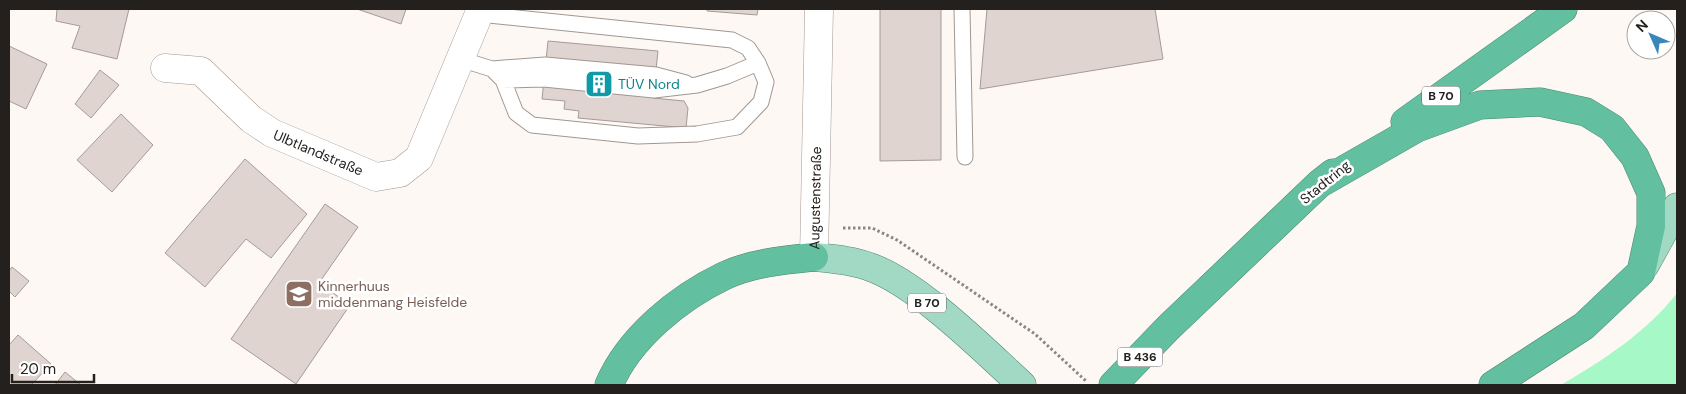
<svg xmlns="http://www.w3.org/2000/svg" width="1686" height="394" viewBox="0 0 1686 394" font-family="'DM Sans',sans-serif">
<style>
.green{fill:#a6f8c6}
.building{fill:#dfd4cf;stroke:#a59b96}
.lines{fill:none;stroke-linecap:round;stroke-linejoin:round}
.lane-casing{stroke:#a19791;stroke-width:17}
.street-casing{stroke:#a19791;stroke-width:29}
.primary-casing{stroke:#4c8772;stroke-width:29}
.highway-casing{stroke:#4c8772;stroke-width:29}
.path{stroke:#8b8683;stroke-width:3;stroke-dasharray:2.5 2.5;stroke-linecap:butt}
.lane{stroke:#fff;stroke-width:15}
.street{stroke:#fff;stroke-width:28}
.primary{stroke:#a1d9c5;stroke-width:28}
.highway{stroke:#62bf9f;stroke-width:28}
.labels{text-anchor:middle;stroke-width:5;stroke-linejoin:round;paint-order:stroke}
.shield{fill:#fff;stroke:#666362;stroke-width:1}
.shield-label{font-size:12px;font-weight:bold;fill:#24201e}
.culture-label{font-size:14px;fill:#0d838f;stroke:#fff;text-anchor:start}
.street-label{font-size:14px;fill:#24201e;stroke:#fff}
.education-label{font-size:14px;fill:#785e54;stroke:#fff;text-anchor:start}
</style>
<rect width="100%" height="100%" fill="#fef8f4"/>
<path class="green" d="M 1677,293 L 1677,385 L 1561,385 C 1603,360 1646,333 1677,293 Z"/>
<path class="building" d="M 57,9 L 129,9 L 117,59 L 72,48 L 80,26 L 56,21 Z
M 357,9 L 406,9 L 401,24 Z
M 707,9 L 758,9 L 757,15 L 707,11 Z
M 880,9 L 941,9 L 941,160 L 880,161 Z
M 987,9 L 1155,9 L 1163,59 L 980,89 Z
M 548,41 L 658,51 L 653,98 L 684,101 L 688,108 L 686,128 L 578,118 L 579,111 L 564,109 L 565,101 L 542,99 Z
M 9,46 L 47,64 L 26,109 L 9,101 Z
M 100,70 L 119,85 L 91,118 L 75,104 Z
M 121,114 L 153,145 L 112,192 L 77,160 Z
M 245,159 L 307,214 L 271,258 L 246,239 L 205,287 L 165,253 Z
M 325,204 L 358,227 L 319,283 L 350,305 L 296,384 L 231,339 Z
M 12,267 L 29,281 L 15,297 L 9,291 L 9,271 Z
M 18,335 L 51,364 L 31,385 L 9,385 L 9,345 Z
M 65,372 L 81,385 L 55,385 Z"/>
<g class="lines">
<defs>
<path id="lane" d="M 962,9 L 965,157
M 460,59 L 492,69 L 503,80 L 516,113 L 532,125 L 638,136 L 697,134 L 737,127 L 761,102 L 766,82 L 758,63 L 748,48 L 732,40 L 479,14
M 492,69 L 545,65 L 656,75 L 686,83
M 503,80 L 544,79 L 654,90 L 697,85 L 727,76 L 758,63"/>
<g id="street">
<path id="s1" d="M 165,68 L 201,71 L 251,119 L 272,133 L 376,177 L 400,173 L 419,158 L 481,9"/>
<path id="s2" d="M 814,257 L 819,9"/>
</g>
<path id="primary" d="M 814,257 C 833,259 852,260 870,267 C 917,283 985,351 1022,385
M 1645,265 L 1677,207"/>
<path id="highway" d="M 1405,122 L 1563,9
M 1319,184 L 1417,128 L 1480,105 L 1540,102 L 1586,112 L 1612,128 L 1635,157 L 1651,193 L 1651,226 L 1641,272 L 1584,326 L 1493,385
M 609,385 C 629,338 678,298 724,276 C 751,263 784,260 814,257
M 1113,385 L 1168,328 L 1319,184 L 1333,173"/>
</defs>
<use href="#lane" class="lane-casing"/>
<use href="#street" class="street-casing"/>
<use href="#primary" class="primary-casing"/>
<use href="#highway" class="highway-casing"/>
<path class="path" d="M 843,228 L 872,228 L 897,240 L 1035,334 L 1086,381"/>
<use href="#lane" class="lane"/>
<use href="#street" class="street"/>
<use href="#primary" class="primary"/>
<use href="#highway" class="highway"/>
</g>
<defs>
<symbol id="building-square" viewBox="-11 -11 22 22"><rect x="-9" y="-9" width="18" height="18" rx="4" fill="#0f9aa8" stroke="#fff"/><path d="M-4-6H4V6H1V3H-1V6H-4ZM-2.5-4.3h1.7v1.8h-1.7ZM.8-4.3h1.7v1.8H.8ZM-2.5-1h1.7V.8h-1.7ZM.8-1h1.7V.8H.8Z" fill="#fff"/></symbol>
<symbol id="school-square" viewBox="-11 -11 22 22"><rect x="-9" y="-9" width="18" height="18" rx="4" fill="#8d6e63" stroke="#fff"/><path d="M0-5L7-2L0 1L-7-2ZM-4 1L0 2.5L4 1V4Q0 6-4 4Z" fill="#fff"/></symbol>
</defs>
<g fill-rule="evenodd">
<use href="#building-square" x="583" y="68" width="32" height="32"/>
<use href="#school-square" x="283" y="278" width="32" height="32"/>
</g>
<g class="labels">
<g class="shield">
<rect x="1422" y="86.5" width="38" height="19" rx="4"/>
<rect x="908" y="293.5" width="38" height="19" rx="4"/>
<rect x="1117.5" y="347.5" width="45" height="19" rx="4"/>
</g>
<g class="shield-label">
<text x="1441" y="100">B 70</text>
<text x="927" y="307">B 70</text>
<text x="1140" y="361">B 436</text>
</g>
<g class="culture-label">
<text x="618" y="89">TÜV Nord</text>
</g>
<g class="street-label">
<text dy="5" stroke="none"><textPath href="#s1" startOffset="181">Ulbtlandstraße</textPath></text>
<text transform="translate(1325 182) rotate(-39)" y="5">Stadtring</text>
<text dy="5" stroke="none"><textPath href="#s2" startOffset="59">Augustenstraße</textPath></text>
</g>
<g class="education-label">
<text x="318" y="291">Kinnerhuus<tspan x="318" dy="16">middenmang Heisfelde</tspan></text>
</g>
</g>
<rect width="1686" height="394" fill="none" stroke="#24201e" stroke-width="20"/>
<g transform="translate(1651 35) rotate(315)"><circle r="24" fill="#ffffff" stroke="#a7a6a5"/>
<path d="M0-4L9 19L0 12L-9 19Z" fill="#3987b9"/>
<text y="-8" font-size="14" font-weight="bold" text-anchor="middle" fill="#24201e">N</text>
</g>
<path d="M12 374v8h82v-8" fill="none" stroke="#24201e" stroke-width="2.5"/>
<text x="20" y="374" font-size="15" fill="#24201e" stroke="#ffffff" stroke-width="4" paint-order="stroke">20 m</text>
</svg>
